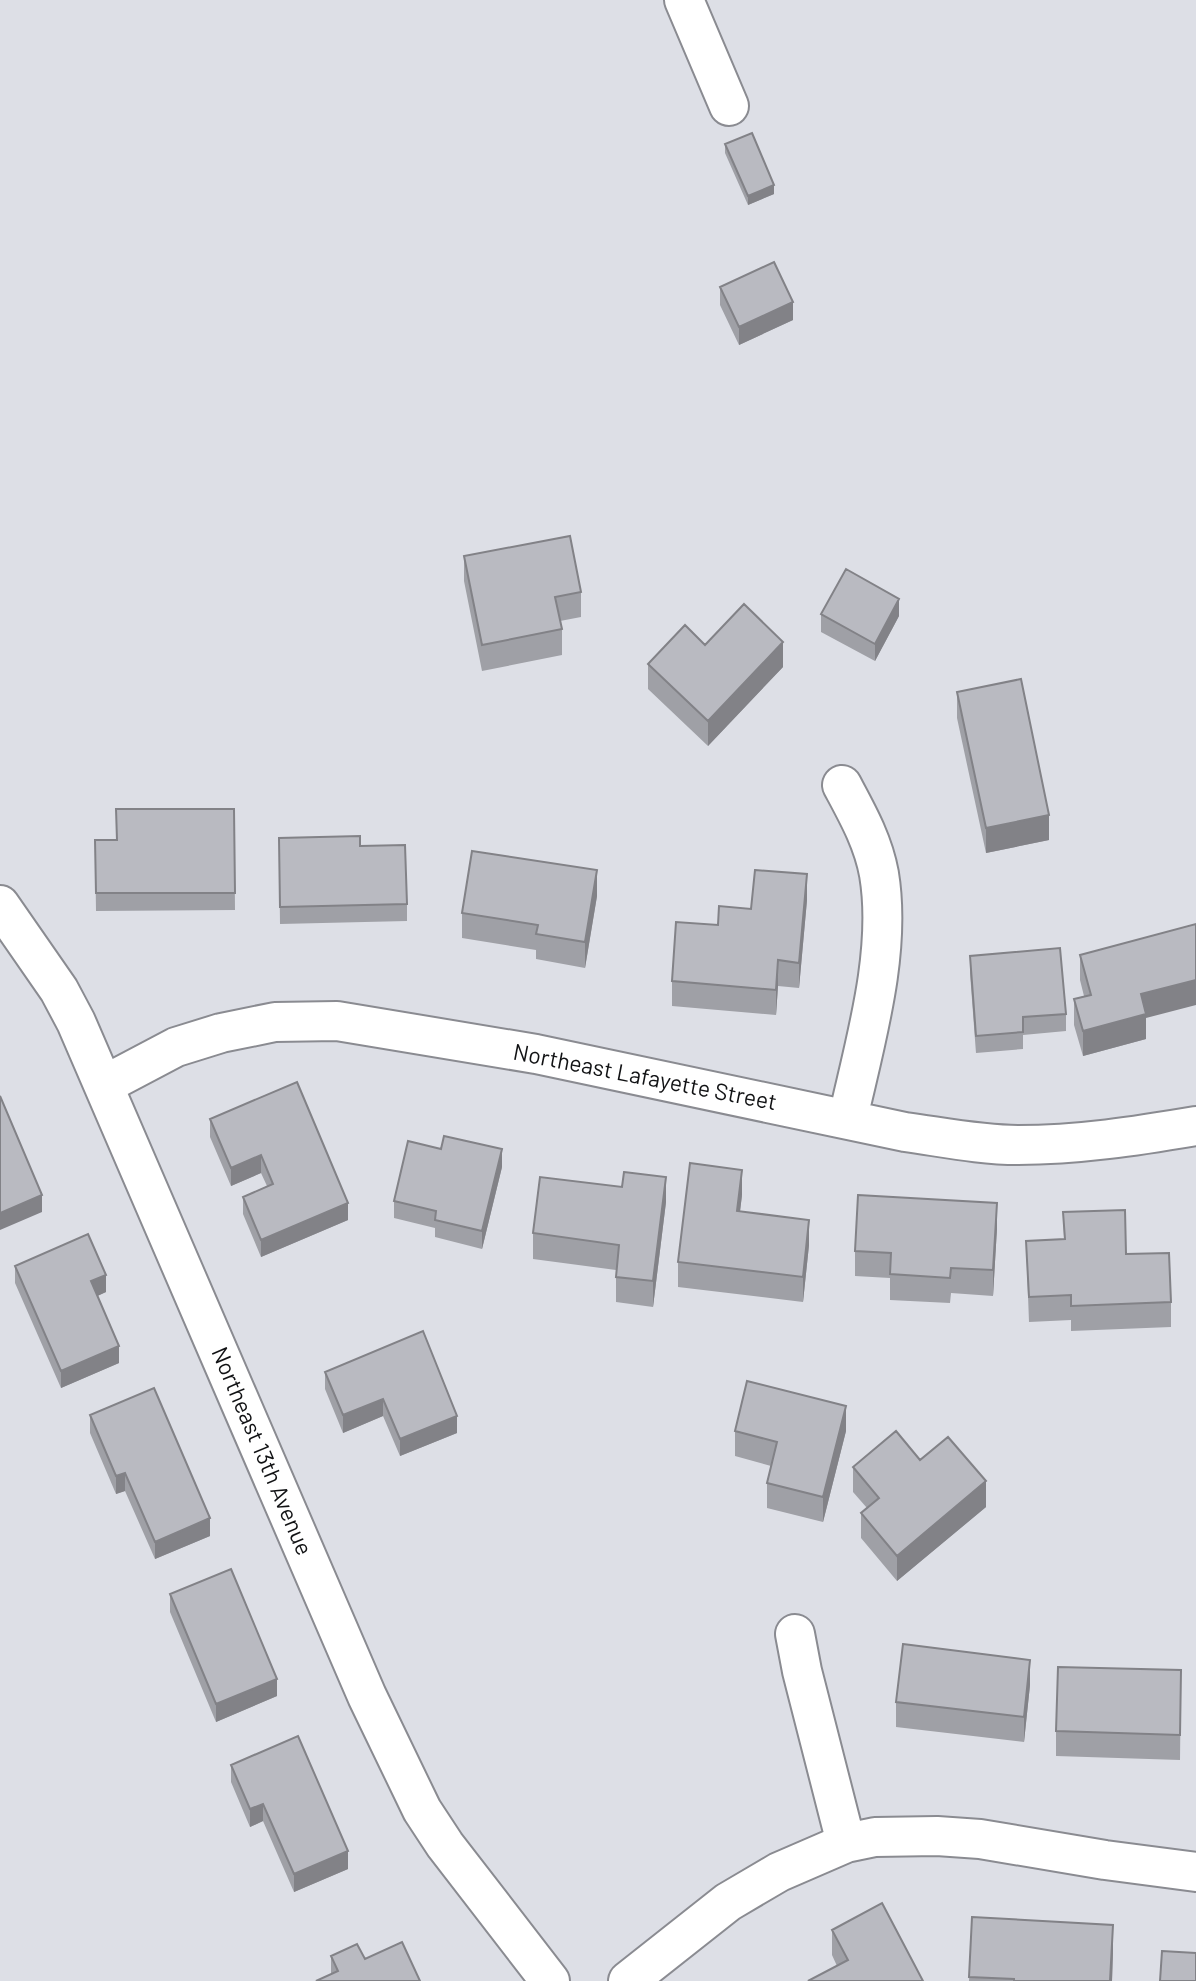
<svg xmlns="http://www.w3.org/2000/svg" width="1196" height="1981" viewBox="0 0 1196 1981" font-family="Barlow,sans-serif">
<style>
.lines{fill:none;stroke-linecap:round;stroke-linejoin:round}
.minor-casing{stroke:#8a8b91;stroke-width:42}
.minor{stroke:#fff;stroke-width:38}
.wall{fill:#9fa0a6}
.shaded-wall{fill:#828287}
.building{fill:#b9bac1;stroke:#828287;stroke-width:2}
.labels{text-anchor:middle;stroke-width:5;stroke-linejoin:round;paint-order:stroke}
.street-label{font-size:23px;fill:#111214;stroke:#fff}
</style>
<rect width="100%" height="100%" fill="#dddfe6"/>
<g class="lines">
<defs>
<path id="minor" d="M 684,0 L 729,106
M 842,785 C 857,813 873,841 879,874 C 892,952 865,1042 848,1118
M 0,905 L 59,990 L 76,1022 L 367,1696 L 422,1810 L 445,1845 L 550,1981
M 104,1085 L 176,1047 L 221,1033 L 275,1022 L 337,1021 L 536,1054 L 905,1132 C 942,1137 980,1145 1018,1145 C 1078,1145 1137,1136 1196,1126
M 795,1634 L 802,1671 L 846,1843
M 628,1981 L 728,1902 L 779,1872 L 846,1843 L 875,1837 L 937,1836 L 980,1839 L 1105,1860 L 1196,1872"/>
</defs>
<use href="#minor" class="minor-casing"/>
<use href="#minor" class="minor"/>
</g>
<path class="wall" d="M 725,144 L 774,194 L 748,205 L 725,153 Z
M 720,287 L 793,320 L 739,345 L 720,305 Z
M 464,556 L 581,592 L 581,617 L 560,621 L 562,629 L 562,655 L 482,671 L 464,581 Z
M 821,614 L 899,616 L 875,661 L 821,632 Z
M 705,645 L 783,667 L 708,746 L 648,689 L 648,664 Z
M 957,692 L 1049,840 L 986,853 L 957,718 Z
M 234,809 L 235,910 L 96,911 L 95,840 L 117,840 Z
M 279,838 L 360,846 L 407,904 L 407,921 L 280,924 Z
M 597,896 L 585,968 L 536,959 L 536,950 L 462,938 L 462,913 Z
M 807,900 L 799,988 L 778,986 L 776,1015 L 672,1006 L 672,981 L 718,925 L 751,909 Z
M 1080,955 L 1146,1018 L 1146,1039 L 1083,1056 L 1074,1025 L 1074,999 L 1084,996 L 1080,980 Z
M 970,956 L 1066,1014 L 1066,1031 L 1023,1035 L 1023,1049 L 976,1053 L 970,973 Z
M 210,1119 L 348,1220 L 261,1257 L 243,1214 L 243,1197 L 267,1186 L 261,1173 L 231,1186 L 210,1137 Z
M 502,1167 L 482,1249 L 435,1237 L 435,1228 L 394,1218 L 394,1201 Z
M 742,1195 L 740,1211 L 809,1245 L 803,1302 L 678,1287 L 678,1262 Z
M 666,1202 L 653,1307 L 616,1302 L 616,1270 L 533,1259 L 533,1233 Z
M 1063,1212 L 1126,1254 L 1171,1302 L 1171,1327 L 1071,1331 L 1071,1320 L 1029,1322 L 1026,1241 L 1064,1239 Z
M 997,1228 L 993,1296 L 951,1293 L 950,1303 L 890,1300 L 890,1278 L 855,1276 L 855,1251 Z
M 15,1266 L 106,1292 L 97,1296 L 119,1363 L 61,1388 L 15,1283 Z
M 325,1372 L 457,1433 L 400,1456 L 383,1416 L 343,1433 L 325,1389 Z
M 90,1415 L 210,1536 L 155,1559 L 125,1491 L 116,1494 L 90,1433 Z
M 735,1431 L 846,1431 L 823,1522 L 767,1508 L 767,1483 L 771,1466 L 735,1456 Z
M 920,1460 L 986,1507 L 897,1581 L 861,1538 L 861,1513 L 867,1508 L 853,1492 L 853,1467 Z
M 170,1594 L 277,1696 L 216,1722 L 170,1612 Z
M 1181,1670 L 1180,1760 L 1056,1756 L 1056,1731 Z
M 1030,1685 L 1024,1742 L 896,1727 L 896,1702 Z
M 231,1765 L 348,1869 L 294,1892 L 263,1821 L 250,1827 L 231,1782 Z
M 972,1917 L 1113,1950 L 1112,1981 L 969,1981 Z
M 832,1930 L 923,1981 L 837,1966 L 832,1955 Z
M 331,1956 L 365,1959 L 331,1974 Z"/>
<path class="shaded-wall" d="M 774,185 L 774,194 L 748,205 L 748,196 Z
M 793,302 L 793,320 L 739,345 L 739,327 Z
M 899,599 L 899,616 L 875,661 L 875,644 Z
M 783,642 L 783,667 L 708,746 L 708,721 Z
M 1049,815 L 1049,840 L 986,853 L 986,828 Z
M 597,870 L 597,896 L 585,968 L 585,942 Z
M 807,874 L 807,900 L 799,988 L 799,963 Z
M 778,960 L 778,986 L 776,1015 L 776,990 Z
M 1196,980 L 1196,1005 L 1146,1018 L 1146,1039 L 1083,1056 L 1083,1031 L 1141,994 Z
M 502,1149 L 502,1167 L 482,1249 L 482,1231 Z
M 261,1155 L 261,1173 L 231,1186 L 231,1168 Z
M 742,1170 L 742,1195 L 737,1236 L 737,1211 Z
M 666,1177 L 666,1202 L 653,1307 L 653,1281 Z
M 42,1195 L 42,1212 L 0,1230 L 0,1213 Z
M 348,1203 L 348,1220 L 261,1257 L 261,1240 Z
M 997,1203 L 997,1228 L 993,1296 L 993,1270 Z
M 809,1220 L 809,1245 L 803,1302 L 803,1277 Z
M 106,1275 L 106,1292 L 91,1299 L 91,1281 Z
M 119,1346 L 119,1363 L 61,1388 L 61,1371 Z
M 383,1399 L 383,1416 L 343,1433 L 343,1415 Z
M 846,1406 L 846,1431 L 823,1522 L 823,1497 Z
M 457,1416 L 457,1433 L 400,1456 L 400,1439 Z
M 125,1473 L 125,1491 L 116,1494 L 116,1476 Z
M 986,1481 L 986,1507 L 897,1581 L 897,1556 Z
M 210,1518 L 210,1536 L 155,1559 L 155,1542 Z
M 1030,1660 L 1030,1685 L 1024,1742 L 1024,1717 Z
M 277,1679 L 277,1696 L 216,1722 L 216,1704 Z
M 263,1804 L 263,1821 L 250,1827 L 250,1809 Z
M 348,1851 L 348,1869 L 294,1892 L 294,1874 Z
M 1113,1925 L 1113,1950 L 1112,1981 L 1110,1981 Z"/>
<path class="building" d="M 752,133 L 774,185 L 748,196 L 725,144 Z
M 774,262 L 793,302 L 739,327 L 720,287 Z
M 570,536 L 581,592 L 555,597 L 562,629 L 482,645 L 464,556 Z
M 846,569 L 899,599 L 875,644 L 821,614 Z
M 744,604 L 783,642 L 708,721 L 648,664 L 685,625 L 705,645 Z
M 1021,679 L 1049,815 L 986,828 L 957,692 Z
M 116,809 L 234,809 L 235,893 L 96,893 L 95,840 L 117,840 Z
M 360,836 L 360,846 L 405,845 L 407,904 L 280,907 L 279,838 Z
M 472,851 L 597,870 L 585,942 L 536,934 L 538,925 L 462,913 Z
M 755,870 L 807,874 L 799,963 L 778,960 L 776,990 L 672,981 L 676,922 L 718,925 L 719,906 L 751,909 Z
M 1196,924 L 1196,980 L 1141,994 L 1146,1014 L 1083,1031 L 1074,999 L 1091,995 L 1080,955 Z
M 1060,948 L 1066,1014 L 1023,1017 L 1023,1032 L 976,1036 L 970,956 Z
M 297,1082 L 348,1203 L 261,1240 L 243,1197 L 273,1184 L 261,1155 L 231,1168 L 210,1119 Z
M 0,1096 L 42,1195 L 0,1213 Z
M 444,1136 L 502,1149 L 482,1231 L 435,1220 L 436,1211 L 394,1201 L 408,1141 L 441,1149 Z
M 690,1163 L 742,1170 L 737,1211 L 809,1220 L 803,1277 L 678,1262 Z
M 624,1172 L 666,1177 L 653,1281 L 616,1277 L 619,1245 L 533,1233 L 540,1177 L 622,1187 Z
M 858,1195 L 997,1203 L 993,1270 L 951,1268 L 950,1278 L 890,1274 L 891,1253 L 855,1251 Z
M 1125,1210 L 1126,1254 L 1169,1253 L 1171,1302 L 1071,1306 L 1071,1295 L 1029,1297 L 1026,1241 L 1065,1239 L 1063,1212 Z
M 88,1234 L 106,1275 L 91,1281 L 119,1346 L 61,1371 L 15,1266 Z
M 423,1331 L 457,1416 L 400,1439 L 383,1399 L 343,1415 L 325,1372 Z
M 747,1381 L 846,1406 L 823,1497 L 767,1483 L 777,1442 L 735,1431 Z
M 154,1388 L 210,1518 L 155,1542 L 125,1473 L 116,1476 L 90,1415 Z
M 896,1431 L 920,1460 L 948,1437 L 986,1481 L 897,1556 L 861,1513 L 879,1498 L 853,1467 Z
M 231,1569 L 277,1679 L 216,1704 L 170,1594 Z
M 903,1644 L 1030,1660 L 1024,1717 L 896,1702 Z
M 1058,1667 L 1181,1670 L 1180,1735 L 1056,1731 Z
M 298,1736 L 348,1851 L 294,1874 L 263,1804 L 250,1809 L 231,1765 Z
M 882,1903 L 923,1981 L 808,1981 L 848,1960 L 832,1930 Z
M 972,1917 L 1113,1925 L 1110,1981 L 1014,1981 L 1014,1979 L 969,1977 Z
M 402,1942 L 420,1981 L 316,1981 L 338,1971 L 331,1956 L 357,1944 L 365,1959 Z
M 1162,1951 L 1196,1953 L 1196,1981 L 1160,1981 Z"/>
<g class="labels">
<g class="street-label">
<text transform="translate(645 1077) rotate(11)" y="8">Northeast Lafayette Street</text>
<text transform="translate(262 1451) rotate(67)" y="8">Northeast 13th Avenue</text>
</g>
</g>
</svg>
